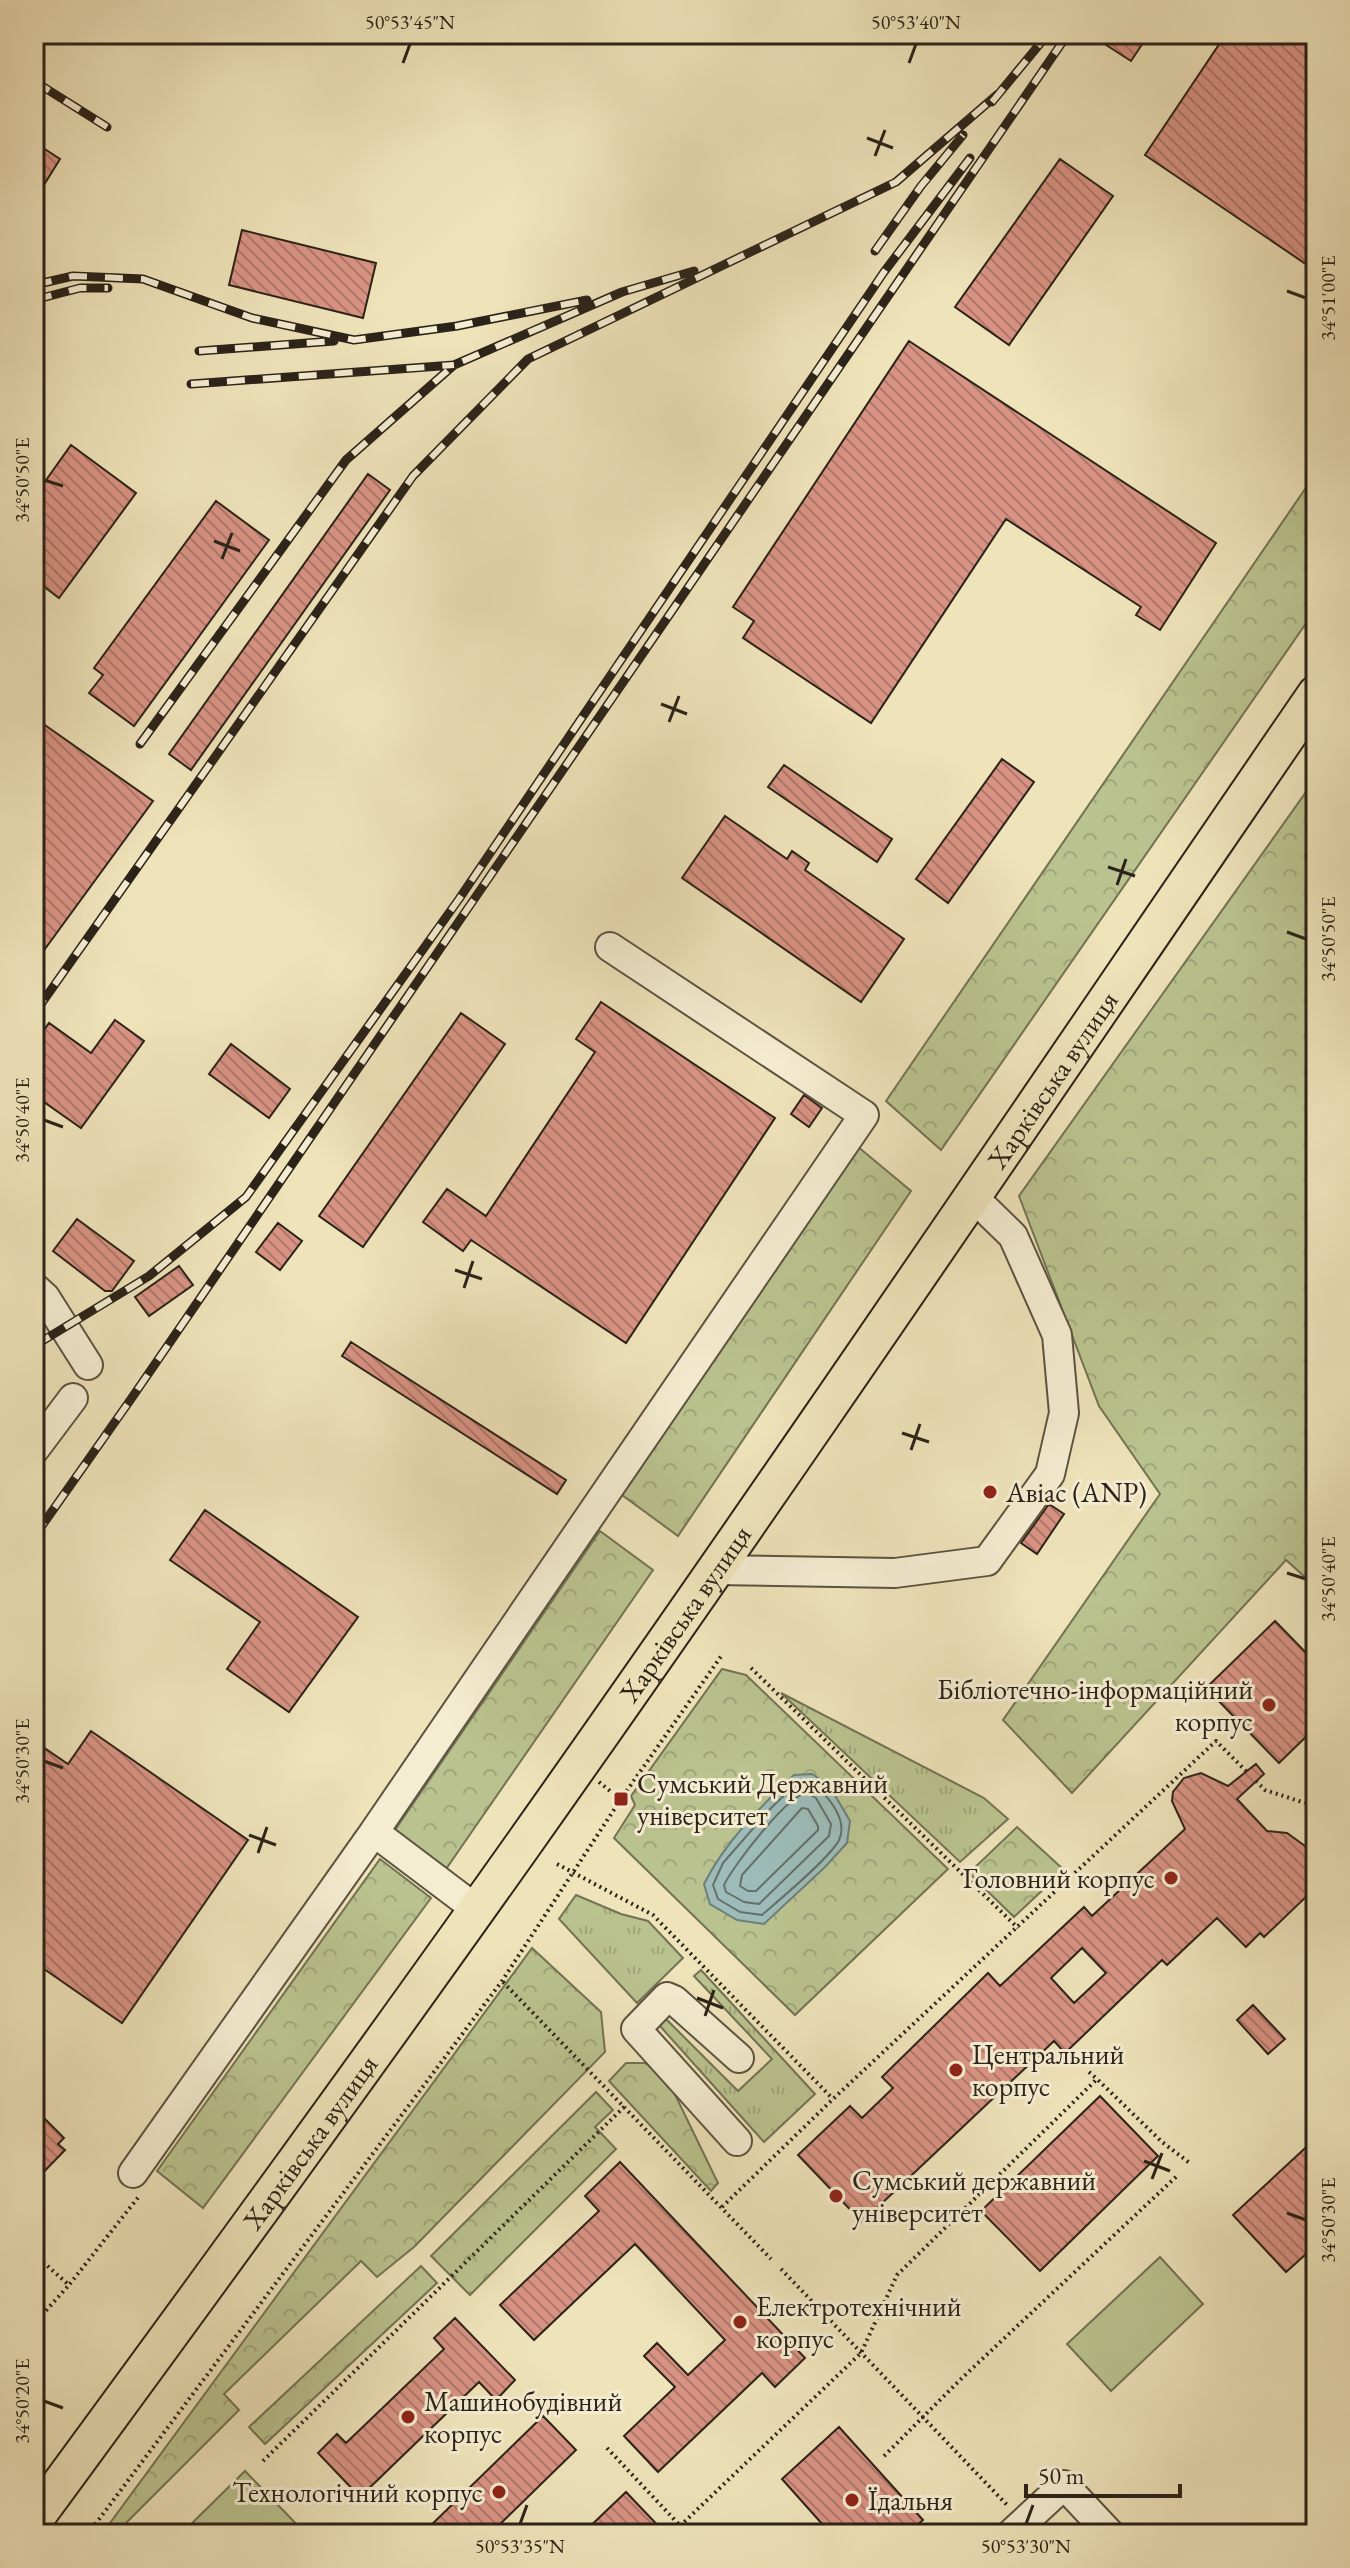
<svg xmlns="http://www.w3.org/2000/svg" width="1350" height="2568" viewBox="0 0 1350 2568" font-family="'EB Garamond',serif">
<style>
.grass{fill:url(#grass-tufts);stroke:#727354;stroke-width:2}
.forest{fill:url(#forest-crowns);stroke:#727354;stroke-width:2}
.garden{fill:#bac38f;stroke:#727354;stroke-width:2}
.water{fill:#9dbcb9;stroke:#6f7f79;stroke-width:2}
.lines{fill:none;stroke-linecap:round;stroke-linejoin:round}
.shore{stroke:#647069;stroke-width:2}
.building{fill:url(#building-back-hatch);stroke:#2b2319;stroke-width:2;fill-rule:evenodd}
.minor-casing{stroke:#5c5341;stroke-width:32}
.major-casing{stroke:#2b2319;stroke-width:40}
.path{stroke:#2b2319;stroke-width:4;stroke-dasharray:2 4;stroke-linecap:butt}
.minor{stroke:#f5edd2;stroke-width:28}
.major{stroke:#efe3ba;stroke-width:36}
.rail-casing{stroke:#2b2319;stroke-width:9}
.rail{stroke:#f5edd2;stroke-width:6;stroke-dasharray:18;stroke-linecap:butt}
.ticks{fill:none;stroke:#2b2319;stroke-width:3}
.poi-dot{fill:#8f2418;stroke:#f5edd2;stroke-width:3}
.labels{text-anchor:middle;stroke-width:6;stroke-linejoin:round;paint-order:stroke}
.street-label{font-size:28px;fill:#2b2319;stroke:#f5edd2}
.poi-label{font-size:28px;fill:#2b2319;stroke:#f5edd2;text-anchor:start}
.neatline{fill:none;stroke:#2b2319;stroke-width:3}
.ticks-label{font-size:20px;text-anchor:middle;fill:#2b2319}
</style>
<defs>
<pattern id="grass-tufts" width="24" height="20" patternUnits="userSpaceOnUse" patternTransform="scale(2)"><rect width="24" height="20" fill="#bac38f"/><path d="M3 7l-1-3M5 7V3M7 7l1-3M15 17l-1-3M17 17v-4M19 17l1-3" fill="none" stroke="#a0a77b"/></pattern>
<pattern id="forest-crowns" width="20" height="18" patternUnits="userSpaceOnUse" patternTransform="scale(2)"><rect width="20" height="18" fill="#bac38f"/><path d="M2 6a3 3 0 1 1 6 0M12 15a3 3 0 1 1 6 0" fill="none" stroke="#a0a77b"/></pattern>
<pattern id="building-back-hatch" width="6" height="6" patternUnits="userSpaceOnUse" patternTransform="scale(2)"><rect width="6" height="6" fill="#d99384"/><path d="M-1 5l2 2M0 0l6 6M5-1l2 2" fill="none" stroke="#b0786b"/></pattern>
</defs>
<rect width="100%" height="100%" fill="#efe3ba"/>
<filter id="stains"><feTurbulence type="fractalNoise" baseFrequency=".0025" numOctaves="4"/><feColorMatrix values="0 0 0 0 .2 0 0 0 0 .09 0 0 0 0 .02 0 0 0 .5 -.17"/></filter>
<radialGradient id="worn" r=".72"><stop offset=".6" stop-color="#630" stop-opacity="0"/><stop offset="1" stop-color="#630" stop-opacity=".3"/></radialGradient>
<path class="grass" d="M 781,1693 L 984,1798 L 1008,1819 L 960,1862 Z
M 576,1895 L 621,1914 L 648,1921 L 683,1958 L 637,2003 L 559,1919 Z
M 701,1970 L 815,2094 L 764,2142 L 651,2016 L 666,2019 L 738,2091 L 772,2059 L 694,1976 Z"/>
<path class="forest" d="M 1316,473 L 1316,609 L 941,1150 L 886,1101 Z
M 1316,778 L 1316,1587 L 1286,1560 L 1072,1793 L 1003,1720 L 1160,1494 L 1099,1406 L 1019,1196 Z
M 857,1146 L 911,1191 L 678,1536 L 622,1495 Z
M 600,1531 L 653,1570 L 446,1869 L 395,1830 Z
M 722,1669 L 746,1675 L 948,1869 L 795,2015 L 614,1838 L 635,1805 L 631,1796 Z
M 1017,1827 L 1064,1870 L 1014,1917 L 969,1873 Z
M 380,1859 L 431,1898 L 203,2208 L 157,2171 Z
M 532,1948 L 601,2012 L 605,2052 L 414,2247 L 377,2277 L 361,2261 L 224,2394 L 239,2410 L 115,2534 L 102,2534 Z
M 626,2063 L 645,2063 L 667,2078 L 718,2183 L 711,2191 L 609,2081 Z
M 596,2092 L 613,2110 L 595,2127 L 616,2149 L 470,2295 L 431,2256 Z
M 421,2266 L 437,2283 L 265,2444 L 249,2427 Z"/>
<path class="garden" d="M 1160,2257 L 1203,2304 L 1111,2391 L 1067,2344 Z
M 245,2471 L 306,2534 L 181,2534 Z"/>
<path class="water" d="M 812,1774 L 829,1785 L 850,1821 L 847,1843 L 825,1867 L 764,1924 L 737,1920 L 710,1904 L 704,1884 C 725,1842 760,1807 794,1775 Z"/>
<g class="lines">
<path class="shore" d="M 810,1782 C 826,1793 849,1819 839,1840 C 831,1857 779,1900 762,1915 L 740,1912 L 718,1899 L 713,1885 L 723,1863 L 771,1808 L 797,1783 Z
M 807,1793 L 816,1798 L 831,1824 L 829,1836 L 759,1904 L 744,1902 L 726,1892 L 724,1885 C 733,1866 788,1794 807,1793 Z
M 802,1808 L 808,1809 L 818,1826 L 818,1830 L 756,1891 L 748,1891 L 740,1886 L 742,1875 Z"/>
</g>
<path class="building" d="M 1089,34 L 1149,34 L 1131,61 Z
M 1226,34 L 1316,34 L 1316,271 L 1145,155 Z
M 34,142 L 60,159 L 34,201 Z
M 1060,159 L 1113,196 L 1009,345 L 955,307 Z
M 242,230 L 376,263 L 363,318 L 229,285 Z
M 909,341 L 1216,543 L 1160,630 L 1136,615 L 1141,607 L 1006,519 L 871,723 L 743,638 L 754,621 L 733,607 Z
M 71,445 L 136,493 L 59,598 L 34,579 L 34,497 Z
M 368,474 L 390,490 L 191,770 L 169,754 Z
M 216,501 L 269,540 L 134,726 L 89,693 L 103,675 L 94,668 Z
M 42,723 L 153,801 L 34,964 L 34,734 Z
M 1002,759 L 1034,782 L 948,903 L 916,879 Z
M 784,765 L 892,839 L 877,862 L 768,787 Z
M 725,816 L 787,859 L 792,851 L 809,863 L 805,870 L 904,939 L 861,1002 L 682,878 Z
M 601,1002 L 775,1118 L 626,1343 L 471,1240 L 463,1251 L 423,1222 L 447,1189 L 486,1216 L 595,1052 L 576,1039 Z
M 461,1013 L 505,1044 L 363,1247 L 319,1216 Z
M 115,1020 L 144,1041 L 81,1128 L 34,1095 L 34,1044 L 49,1023 L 91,1053 Z
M 231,1044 L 290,1089 L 269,1118 L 209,1074 Z
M 804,1095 L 822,1108 L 809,1127 L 791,1114 Z
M 77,1219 L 134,1261 L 112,1291 L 105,1291 L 53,1251 Z
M 278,1223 L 302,1241 L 280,1270 L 256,1252 Z
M 179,1266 L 193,1285 L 149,1316 L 135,1297 Z
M 351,1342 L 566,1480 L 557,1494 L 342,1356 Z
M 1049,1504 L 1064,1514 L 1037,1554 L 1021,1543 Z
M 205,1510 L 358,1617 L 289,1712 L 227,1669 L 260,1622 L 170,1560 Z
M 1275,1621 L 1316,1663 L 1316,1727 L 1279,1763 L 1206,1688 Z
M 91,1731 L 248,1840 L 122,2023 L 34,1962 L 34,1741 L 68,1764 Z
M 1256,1764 L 1264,1774 L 1237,1799 L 1267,1831 L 1287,1833 L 1305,1846 L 1316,1862 L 1316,1890 L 1310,1893 L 1264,1937 L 1260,1933 L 1246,1947 L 1217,1918 L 1167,1965 L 1162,1960 L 1065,2053 L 1054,2041 L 862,2222 L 798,2155 L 850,2106 L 862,2118 L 893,2088 L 882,2077 L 988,1973 L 1000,1986 L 1084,1907 L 1092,1916 L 1185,1829 L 1172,1801 L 1173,1792 L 1184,1778 L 1201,1773 L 1228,1786 ZM 1082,1948 L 1106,1973 L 1074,2003 L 1051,1978 Z
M 1253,2005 L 1285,2039 L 1268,2054 L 1237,2020 Z
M 1100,2096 L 1158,2156 L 1040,2271 L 981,2211 Z
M 34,2108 L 64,2138 L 58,2144 L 65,2150 L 34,2182 Z
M 1316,2138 L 1316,2245 L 1286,2272 L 1233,2215 Z
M 620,2162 L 805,2358 L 775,2387 L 762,2373 L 658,2472 L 624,2436 L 675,2387 L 644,2356 L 657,2343 L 688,2375 L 725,2340 L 635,2244 L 534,2340 L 500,2305 L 599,2211 L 585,2196 Z
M 455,2318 L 515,2380 L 496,2400 L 479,2382 L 360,2497 L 318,2453 L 337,2434 L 346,2443 L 444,2349 L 434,2338 Z
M 543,2416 L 576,2450 L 490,2534 L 422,2534 Z
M 839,2427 L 923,2520 L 907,2534 L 831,2534 L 782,2479 Z
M 626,2492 L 666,2534 L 582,2534 Z"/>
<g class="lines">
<defs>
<path id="minor" d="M 34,1287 L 45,1297 L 88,1365
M 34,1450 L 73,1398
M 714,1570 L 895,1573 L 987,1561 L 1050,1474 L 1064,1413 L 1057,1335 L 1013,1236 L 972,1196
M 374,1832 L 864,1115 L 610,947
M 737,2141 L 636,2029 L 667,1997 L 674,2000 L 739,2058
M 133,2173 L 374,1832 L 476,1909
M 1011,2534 L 1064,2485 L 1110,2534"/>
<g id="major">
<path id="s1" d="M 34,2520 C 200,2294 365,2068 527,1839 C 795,1460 1054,1076 1316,694"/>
</g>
</defs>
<use href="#minor" class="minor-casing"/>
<use href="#major" class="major-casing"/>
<path class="path" d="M 751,1668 L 1018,1928
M 1256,1781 L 1265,1790 L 1305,1803
M 599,1782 L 620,1799
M 557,1864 L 653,1915 L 833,2099
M 503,1982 L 771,2259
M 1089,2072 L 1097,2079
M 722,2207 L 833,2099 L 1216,1741 L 1246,1771
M 34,2254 L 69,2285 L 140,2195
M 781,2269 L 1008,2506
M 34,2324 L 69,2285
M 607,2448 L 688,2534
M 884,2456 L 962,2378 L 1178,2175
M 263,2461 L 625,2106
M 680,2526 L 861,2353 L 897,2275 L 1097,2079 L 1162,2142 L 1191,2164
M 88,2534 L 502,1981 L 621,1799 L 722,1655"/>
<use href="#minor" class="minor"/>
<use href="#major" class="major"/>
<defs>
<path id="rail" d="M 34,81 L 107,127
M 992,102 L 1048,34
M 875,251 L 921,186 L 963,135
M 34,285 L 73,276 L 143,279 L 252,318 L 354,340 L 457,326 L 587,300
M 34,300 L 80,288 L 108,288
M 199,351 L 334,341
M 191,384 L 454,365
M 140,744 L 346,460 L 454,365 L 622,292 L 694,271
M 34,1014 L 413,476 L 528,359 L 896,182 L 998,94
M 34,1346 L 149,1276 L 246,1197 L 459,899 L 884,272 L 970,158
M 34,1537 L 131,1399 L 1068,34"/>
</defs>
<use href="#rail" class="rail-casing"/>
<use href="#rail" class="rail"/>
</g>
<path class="ticks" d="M 403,63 L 410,44M 909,63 L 916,44M 867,138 L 893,148M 875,156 L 885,130M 1287,291 L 1306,298M 44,480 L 63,486M 214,541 L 240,551M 222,559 L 232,533M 661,704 L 687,714M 669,722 L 679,696M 1108,867 L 1135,876M 1117,885 L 1126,859M 1287,932 L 1306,939M 44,1120 L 63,1127M 455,1270 L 482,1279M 464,1288 L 473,1261M 902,1433 L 929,1442M 911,1450 L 920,1424M 1287,1573 L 1306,1579M 44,1761 L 63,1768M 249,1835 L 276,1845M 258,1853 L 267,1827M 697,1998 L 723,2008M 705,2016 L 714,1990M 1144,2161 L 1170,2171M 1152,2179 L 1162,2153M 1287,2213 L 1306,2220M 44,2401 L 63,2408M 520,2524 L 527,2505M 1026,2524 L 1033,2505"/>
<g class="poi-dot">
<circle cx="990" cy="1492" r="8"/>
<circle cx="1269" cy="1705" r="8"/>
<rect x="613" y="1791" width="16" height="16" rx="4"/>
<circle cx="1171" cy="1878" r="8"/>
<circle cx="956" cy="2070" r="8"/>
<circle cx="836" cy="2196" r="8"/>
<circle cx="740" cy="2322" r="8"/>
<circle cx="408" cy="2417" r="8"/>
<circle cx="499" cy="2492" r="8"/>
<circle cx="852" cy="2500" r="8"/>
</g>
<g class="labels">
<g class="street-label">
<text dy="10" stroke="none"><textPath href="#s1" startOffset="1764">Харківська вулиця</textPath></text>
<text dy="10" stroke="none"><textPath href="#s1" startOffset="1116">Харківська вулиця</textPath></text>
<text dy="10" stroke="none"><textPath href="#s1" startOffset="468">Харківська вулиця</textPath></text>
</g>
<g class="poi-label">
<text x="1006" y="1502">Авіас (ANP)</text>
<text x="1253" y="1699" text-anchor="end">Бібліотечно-інформаційний<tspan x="1253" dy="32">корпус</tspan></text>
<text x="637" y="1793">Сумський Державний<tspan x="637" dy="32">університет</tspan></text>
<text x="1155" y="1888" text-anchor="end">Головний корпус</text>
<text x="972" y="2064">Центральний<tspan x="972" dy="32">корпус</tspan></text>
<text x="852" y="2190">Сумський державний<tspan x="852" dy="32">університет</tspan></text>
<text x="756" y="2316">Електротехнічний<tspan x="756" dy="32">корпус</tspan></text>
<text x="424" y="2411">Машинобудівний<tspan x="424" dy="32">корпус</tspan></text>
<text x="483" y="2502" text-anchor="end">Технологічний корпус</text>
<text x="868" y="2510">Їдальня</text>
</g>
</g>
<rect width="1350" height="2568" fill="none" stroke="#efe3ba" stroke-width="88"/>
<path d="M1026 2484v12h154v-12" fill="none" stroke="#2b2319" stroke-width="4"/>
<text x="1038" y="2484" font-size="24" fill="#2b2319" stroke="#f5edd2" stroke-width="6" paint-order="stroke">50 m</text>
<rect x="44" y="44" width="1262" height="2480" class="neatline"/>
<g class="ticks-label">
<text x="410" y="29">50°53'45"N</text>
<text x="916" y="29">50°53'40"N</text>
<text transform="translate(1328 298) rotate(-90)" y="7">34°51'00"E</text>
<text transform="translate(22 480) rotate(-90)" y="7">34°50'50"E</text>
<text transform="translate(1328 939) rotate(-90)" y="7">34°50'50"E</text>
<text transform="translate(22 1120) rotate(-90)" y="7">34°50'40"E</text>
<text transform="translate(1328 1579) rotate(-90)" y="7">34°50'40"E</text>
<text transform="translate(22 1761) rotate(-90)" y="7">34°50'30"E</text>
<text transform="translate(1328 2220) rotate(-90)" y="7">34°50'30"E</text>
<text transform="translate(22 2401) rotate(-90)" y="7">34°50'20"E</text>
<text x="520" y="2553">50°53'35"N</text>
<text x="1026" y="2553">50°53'30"N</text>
</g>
<rect width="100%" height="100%" filter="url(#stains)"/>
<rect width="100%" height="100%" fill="url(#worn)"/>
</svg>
